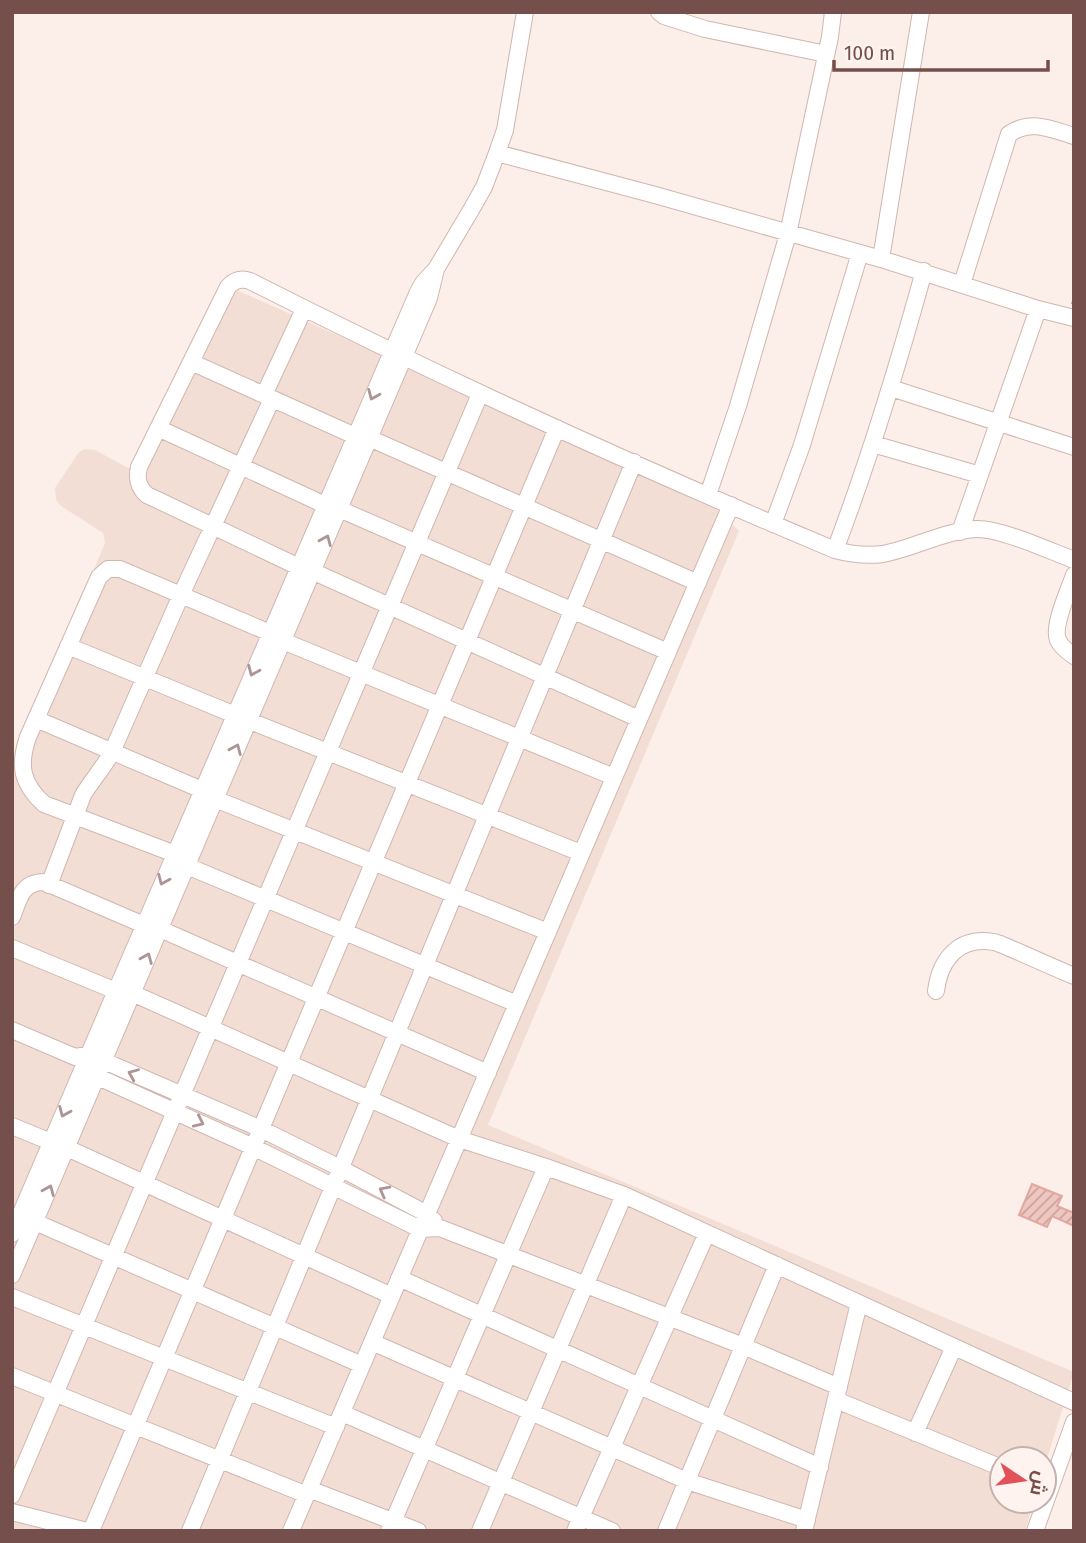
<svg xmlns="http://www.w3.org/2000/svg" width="1086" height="1543" viewBox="0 0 1086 1543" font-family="'Fira Sans Condensed',Cairo,sans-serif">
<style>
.residential{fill:#f3ded6}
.building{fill:url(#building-hatch);stroke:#e3a7a1;stroke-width:2}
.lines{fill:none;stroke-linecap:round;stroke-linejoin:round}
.minor-casing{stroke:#d0b6b0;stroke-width:18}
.path{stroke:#d6a8a3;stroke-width:2.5;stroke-dasharray:2 5;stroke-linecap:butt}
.minor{stroke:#fff;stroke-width:16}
.oneway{stroke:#ac9594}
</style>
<defs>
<pattern id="building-hatch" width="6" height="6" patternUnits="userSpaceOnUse" patternTransform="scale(1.75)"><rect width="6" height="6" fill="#f0c6c0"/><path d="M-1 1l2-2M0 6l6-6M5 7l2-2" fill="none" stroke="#c7a39e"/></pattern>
</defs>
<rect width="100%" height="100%" fill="#fceee8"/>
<path class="residential" d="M 232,288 L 708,501 L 739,531 L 488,1125 L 1074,1372 L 1044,1468 L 1044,1459 L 1002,1459 L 1002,1501 L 1034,1501 L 1025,1531 L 12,1531 L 12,767 L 105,543 L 103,533 L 61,506 L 56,500 L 55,488 L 79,452 L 85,449 L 95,450 L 128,468 L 135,468 Z"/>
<path class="building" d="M 1032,1184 L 1062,1196 L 1057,1206 L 1074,1213 L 1074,1226 L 1052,1216 L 1047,1227 L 1019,1215 Z"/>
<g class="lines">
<defs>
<path id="minor" d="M 659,12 L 664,16 L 705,29 L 826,54
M 497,153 L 655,195 L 881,259 L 1038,309 L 1074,318
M 881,259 L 921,12
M 962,284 L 1009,134 C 1031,119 1050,129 1074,136
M 191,362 L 355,436
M 891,388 L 1074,447
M 264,395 L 304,309
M 158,428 L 325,505
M 369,438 L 698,583
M 873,444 L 980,475
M 708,495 L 738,406 L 788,234 L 830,37 L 833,12
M 339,509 L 668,652
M 773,524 L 802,445 L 860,253
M 960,532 L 1038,309
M 835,550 C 870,458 898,365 924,271
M 299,567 L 147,495 C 138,487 136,479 139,467 L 228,287 C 234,280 241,278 250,281 C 441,378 637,467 835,550 C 850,554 867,556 883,554 C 914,548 944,531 976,529 C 1000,528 1050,551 1074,560
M 312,571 L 639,719
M 1074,575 C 1069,590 1052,626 1058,640 C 1061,647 1068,652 1074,656
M 283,641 L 614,777
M 68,646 L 235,715 L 581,853
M 36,719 L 202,790
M 215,799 L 548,932
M 175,854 L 44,804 C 22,784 18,766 28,737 L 99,577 L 108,569 L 120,569 L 270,633
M 187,866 L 517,1004
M 49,885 L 83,795 C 92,780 104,767 112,752 L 181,595 L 272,399
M 12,917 C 19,900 21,882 44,882 L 144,925
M 160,929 L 488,1073
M 12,948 L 116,991
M 936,991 C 940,959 959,936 994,942 C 1002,944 1011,949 1019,952 C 1037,960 1055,968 1074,976
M 132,993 L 459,1139 L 546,1167 L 624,1195 L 1074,1402
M 12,1030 L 75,1057 L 88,1055 L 104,1061 L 261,1129 L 340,1168 L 427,1214 L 434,1221
M 87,1072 L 253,1147 L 420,1229 L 440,1228 L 743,1346 L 839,1387
M 12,1126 L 51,1142
M 67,1148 L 392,1296
M 35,1222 L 362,1365
M 12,1234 L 116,991 L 418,292 L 423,283 L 436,269 L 471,210 L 484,187 L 497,153 L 505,130 L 525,12
M 12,1275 L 429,298 L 436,269
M 399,1278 L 820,1467
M 12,1297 L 336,1427
M 372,1342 L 687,1481 L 807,1520
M 12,1376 L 307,1495
M 836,1400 L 1002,1468
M 342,1413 L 612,1531
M 915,1433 L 954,1347
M 309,1489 L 418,1531
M 12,1495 L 480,394
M 12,1512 L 87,1531
M 91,1531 L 557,428
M 190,1531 L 634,462
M 291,1531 L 731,505
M 389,1531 L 546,1167
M 480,1531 L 624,1195
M 575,1531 L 707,1233
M 666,1531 L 777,1265
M 804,1531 L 859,1303
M 1035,1531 L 1074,1422"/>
</defs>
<use href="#minor" class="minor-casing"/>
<path class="path" d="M 1072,304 L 1074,293"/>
<use href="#minor" class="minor"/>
</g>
<defs><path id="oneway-chevron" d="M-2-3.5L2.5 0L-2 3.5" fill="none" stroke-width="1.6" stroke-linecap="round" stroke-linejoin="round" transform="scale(1.75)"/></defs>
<g class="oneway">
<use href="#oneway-chevron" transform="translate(373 395) rotate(113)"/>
<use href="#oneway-chevron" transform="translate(326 540) rotate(-67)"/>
<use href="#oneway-chevron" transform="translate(253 671) rotate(113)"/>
<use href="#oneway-chevron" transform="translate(236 749) rotate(-67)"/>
<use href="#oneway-chevron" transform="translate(163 880) rotate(113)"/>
<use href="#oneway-chevron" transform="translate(147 958) rotate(-67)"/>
<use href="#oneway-chevron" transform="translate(133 1074) rotate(-157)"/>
<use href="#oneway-chevron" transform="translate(64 1112) rotate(113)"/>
<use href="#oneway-chevron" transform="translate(199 1122) rotate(25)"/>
<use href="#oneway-chevron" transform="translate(49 1190) rotate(-67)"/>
<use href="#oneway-chevron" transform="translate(384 1191) rotate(-152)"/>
</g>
<rect width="1086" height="1543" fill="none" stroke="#754f4c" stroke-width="28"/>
<g transform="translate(1023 1480) rotate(103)"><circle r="33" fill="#fef3ee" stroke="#c7b1ad" stroke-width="2"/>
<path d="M0-5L12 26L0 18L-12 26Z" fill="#e25159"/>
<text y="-10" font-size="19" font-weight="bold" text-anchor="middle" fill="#754f4c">ش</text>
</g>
<path d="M834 60v10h214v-10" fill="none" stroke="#754f4c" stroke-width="3.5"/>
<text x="844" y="60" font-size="21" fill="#754f4c" stroke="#fef3ee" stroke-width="5" paint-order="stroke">100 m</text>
</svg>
